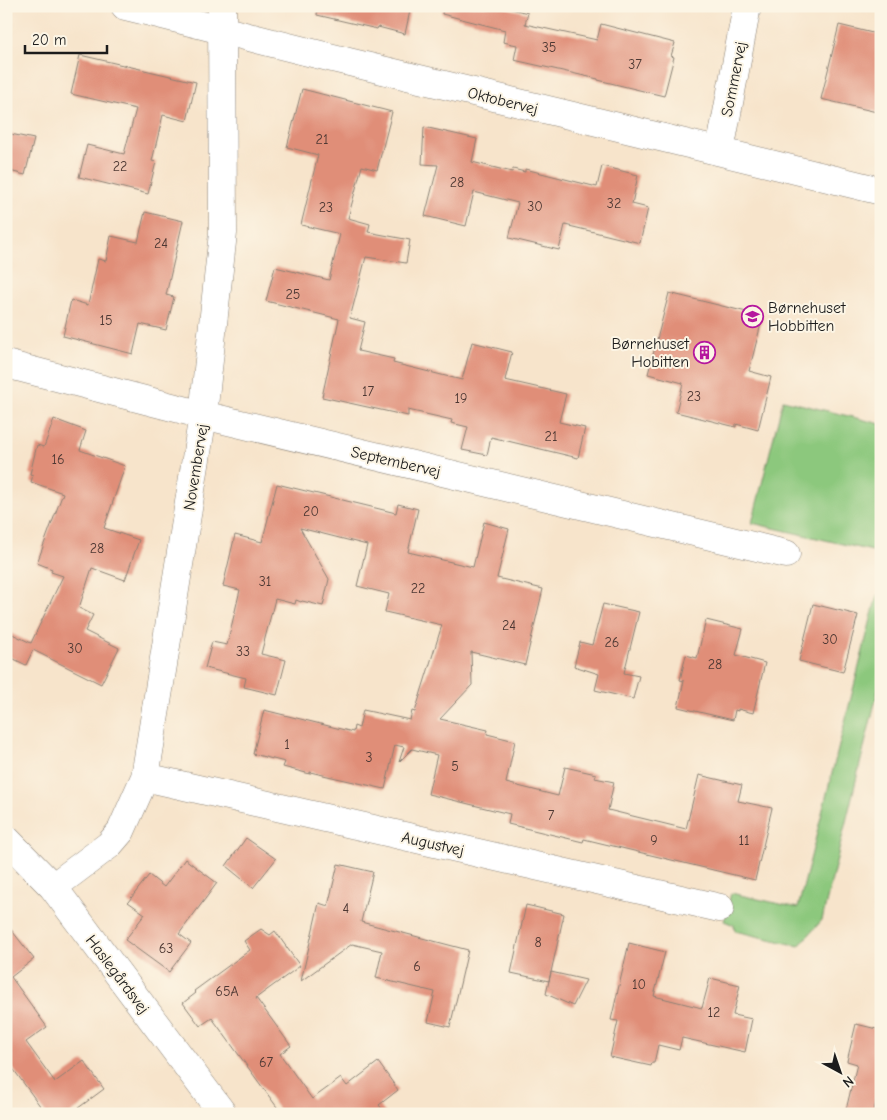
<svg xmlns="http://www.w3.org/2000/svg" width="887" height="1120" viewBox="0 0 887 1120" font-family="'Comic Neue',sans-serif">
<style>
.green{fill:#8cc87d;stroke:#54724c}
.building{fill:#e08e78}
.lines{fill:none;stroke-linecap:round;stroke-linejoin:round}
.minor-casing{stroke:#8a8074;stroke-width:29}
.minor{stroke:#fff;stroke-width:28}
.labels{text-anchor:middle;stroke-width:4;stroke-linejoin:round;paint-order:stroke}
.number-label{font-size:14px;fill:#4d3833}
.street-label{font-size:16px;fill:#1c1c1c;stroke:#fcf5e5}
.poi-label{font-size:16px;fill:#1c1c1c;stroke:#fcf5e5;text-anchor:start}
</style>
<rect width="100%" height="100%" fill="#fcf5e5"/>
<filter id="ink" filterUnits="userSpaceOnUse"><feTurbulence type="fractalNoise" baseFrequency=".02" numOctaves="2"/><feDisplacementMap in="SourceGraphic" scale="10" xChannelSelector="R" yChannelSelector="G"/><feConvolveMatrix kernelMatrix="1 2 1 2 8 2 1 2 1" color-interpolation-filters="sRGB"/></filter>
<filter id="wash" filterUnits="userSpaceOnUse"><feTurbulence type="fractalNoise" baseFrequency=".0096" numOctaves="4" result="noise"/><feDisplacementMap in="SourceGraphic" scale="20" xChannelSelector="R" yChannelSelector="G"/><feGaussianBlur stdDeviation="1.12" result="paint"/><feColorMatrix in="noise" values="0 0 0 0 0 0 0 0 0 0 0 0 0 0 0 0 0 1.4 0 .05"/><feComposite in="paint" operator="in"/></filter>
<g filter="url(#wash)">
<rect width="100%" height="100%" fill="#f7e4cb"/>
<path class="green" d="M 783,400 L 881,424 L 881,553 L 752,523 Z
M 877,595 L 881,596 L 881,678 L 822,920 L 799,946 L 735,931 L 734,925 L 724,921 L 731,893 L 798,908 Z"/>
<g id="blocks">
<path class="building" d="M 318,6 L 411,6 L 405,34 L 378,27 L 377,29 L 317,15 Z
M 443,6 L 499,6 L 528,13 L 525,24 L 597,40 L 601,24 L 675,43 L 671,56 L 674,57 L 664,96 L 598,80 L 598,79 L 514,60 L 517,45 L 503,42 L 505,30 L 442,14 Z
M 839,25 L 881,35 L 881,113 L 821,99 Z
M 80,55 L 196,82 L 187,121 L 163,115 L 152,161 L 156,162 L 148,194 L 79,177 L 87,145 L 124,154 L 136,109 L 71,94 Z
M 302,89 L 392,112 L 377,170 L 362,166 L 348,218 L 370,224 L 368,232 L 410,240 L 406,263 L 366,257 L 350,318 L 365,322 L 358,351 L 394,359 L 393,363 L 462,380 L 472,342 L 512,352 L 505,380 L 566,394 L 559,422 L 585,428 L 578,458 L 491,437 L 487,455 L 462,450 L 468,427 L 451,423 L 452,420 L 408,410 L 408,416 L 322,397 L 339,319 L 266,301 L 275,267 L 329,280 L 340,234 L 301,225 L 318,155 L 287,147 Z
M 424,127 L 477,139 L 472,162 L 512,172 L 513,169 L 525,172 L 525,169 L 597,187 L 602,166 L 638,175 L 632,204 L 648,208 L 640,243 L 565,225 L 559,250 L 509,238 L 518,203 L 474,192 L 466,226 L 425,216 L 438,165 L 422,164 Z
M 6,133 L 34,139 L 25,175 L 6,170 Z
M 145,212 L 183,221 L 166,295 L 174,297 L 166,330 L 140,324 L 133,354 L 63,336 L 71,300 L 88,305 L 98,259 L 106,261 L 111,236 L 138,242 Z
M 669,293 L 763,316 L 749,371 L 771,377 L 758,430 L 736,424 L 736,427 L 676,412 L 683,383 L 648,374 Z
M 54,419 L 86,431 L 80,450 L 125,466 L 104,528 L 139,540 L 125,580 L 92,568 L 79,608 L 93,615 L 85,631 L 119,648 L 101,684 L 33,650 L 26,665 L 6,655 L 6,631 L 31,643 L 63,576 L 51,572 L 52,569 L 37,563 L 63,493 L 31,482 L 33,475 L 30,474 L 37,445 L 44,447 Z
M 277,484 L 396,513 L 398,504 L 418,509 L 408,552 L 473,567 L 484,522 L 509,529 L 497,578 L 543,589 L 525,665 L 471,652 L 472,685 L 440,719 L 488,730 L 487,734 L 515,741 L 506,783 L 558,796 L 565,767 L 596,774 L 595,778 L 614,782 L 608,810 L 686,829 L 699,775 L 742,785 L 738,801 L 772,808 L 755,880 L 584,839 L 583,842 L 508,824 L 510,814 L 428,794 L 437,755 L 412,749 L 399,762 L 404,747 L 395,745 L 385,789 L 310,772 L 310,774 L 283,767 L 285,762 L 253,754 L 264,710 L 353,732 L 354,726 L 359,728 L 363,710 L 410,720 L 412,711 L 415,712 L 442,625 L 385,612 L 389,594 L 357,586 L 367,545 L 300,528 L 329,579 L 323,606 L 302,601 L 301,602 L 296,600 L 295,604 L 275,599 L 261,654 L 286,660 L 277,695 L 244,687 L 246,678 L 205,668 L 212,642 L 227,645 L 240,590 L 223,586 L 235,535 L 262,542 Z
M 603,604 L 639,612 L 624,673 L 639,676 L 633,699 L 595,690 L 599,674 L 574,666 L 580,642 L 592,645 Z
M 813,604 L 858,615 L 843,672 L 799,661 Z
M 706,620 L 743,629 L 736,655 L 765,663 L 753,713 L 738,709 L 738,711 L 735,710 L 733,720 L 678,707 L 684,681 L 680,680 L 686,655 L 697,658 Z
M 246,838 L 276,859 L 253,888 L 226,866 Z
M 185,859 L 217,883 L 179,934 L 191,943 L 169,972 L 125,940 L 145,914 L 128,902 L 149,875 L 164,887 Z
M 338,864 L 373,872 L 361,922 L 468,950 L 450,1027 L 428,1022 L 435,992 L 376,978 L 382,951 L 352,944 L 301,981 L 319,903 L 328,906 Z
M 526,905 L 564,914 L 549,981 L 511,973 Z
M 6,923 L 34,959 L 11,977 L 47,1027 L 26,1042 L 55,1082 L 84,1061 L 104,1089 L 70,1114 L 46,1114 L 6,1059 Z
M 261,929 L 270,935 L 275,931 L 300,966 L 256,998 L 291,1046 L 280,1054 L 312,1099 L 341,1078 L 347,1086 L 378,1062 L 398,1090 L 379,1105 L 386,1114 L 282,1114 L 212,1018 L 200,1026 L 183,1003 L 196,993 L 194,991 L 250,950 L 244,941 Z
M 629,943 L 665,952 L 654,996 L 702,1008 L 710,978 L 740,985 L 733,1015 L 752,1019 L 745,1052 L 682,1038 L 679,1050 L 658,1045 L 654,1063 L 652,1063 L 651,1066 L 610,1057 L 618,1021 L 611,1020 Z
M 551,972 L 586,980 L 573,1006 L 546,994 Z
M 856,1024 L 881,1030 L 881,1082 L 873,1114 L 845,1114 L 857,1064 L 847,1061 Z"/>
</g>
</g>
<g filter="url(#ink)">
<use href="#blocks" fill-opacity="0" stroke="#8a8074" stroke-width="1"/>
<g class="lines">
<defs>
<path id="minor" d="M 125,6 C 200,24 274,44 349,62 C 526,105 704,147 881,191
M 720,151 L 747,6
M 6,364 L 203,415 L 786,554
M 145,777 L 720,908
M 6,839 L 53,887 L 223,1114
M 53,887 L 109,845 L 121,831 L 145,777 L 203,415 L 223,233 L 222,6"/>
</defs>
<use href="#minor" class="minor-casing"/>
<use href="#minor" class="minor"/>
</g>
</g>
<defs>
<symbol id="school-ring" viewBox="-11 -11 22 22"><circle r="9.5" fill="#fcf5e5" stroke="#b5179e" stroke-width="1.5"/><path d="M0-5L7-2L0 1L-7-2ZM-4 1L0 2.5L4 1V4Q0 6-4 4Z" fill="#b5179e"/></symbol>
<symbol id="building-ring" viewBox="-11 -11 22 22"><circle r="9.5" fill="#fcf5e5" stroke="#b5179e" stroke-width="1.5"/><path d="M-4-6H4V6H1V3H-1V6H-4ZM-2.5-4.3h1.7v1.8h-1.7ZM.8-4.3h1.7v1.8H.8ZM-2.5-1h1.7V.8h-1.7ZM.8-1h1.7V.8H.8Z" fill="#b5179e"/></symbol>
</defs>
<g fill-rule="evenodd">
<use href="#school-ring" x="740" y="304" width="25" height="25"/>
<use href="#building-ring" x="692" y="340" width="25" height="25"/>
</g>
<g class="labels">
<g class="number-label">
<text x="549" y="52">35</text>
<text x="635" y="69">37</text>
<text x="322" y="144">21</text>
<text x="120" y="171">22</text>
<text x="457" y="187">28</text>
<text x="614" y="208">32</text>
<text x="535" y="211">30</text>
<text x="326" y="212">23</text>
<text x="161" y="248">24</text>
<text x="293" y="299">25</text>
<text x="106" y="325">15</text>
<text x="368" y="396">17</text>
<text x="694" y="401">23</text>
<text x="461" y="403">19</text>
<text x="551" y="441">21</text>
<text x="58" y="464">16</text>
<text x="311" y="516">20</text>
<text x="97" y="553">28</text>
<text x="265" y="586">31</text>
<text x="418" y="593">22</text>
<text x="509" y="630">24</text>
<text x="830" y="644">30</text>
<text x="612" y="647">26</text>
<text x="75" y="653">30</text>
<text x="243" y="656">33</text>
<text x="715" y="669">28</text>
<text x="287" y="749">1</text>
<text x="369" y="762">3</text>
<text x="455" y="771">5</text>
<text x="551" y="820">7</text>
<text x="654" y="845">9</text>
<text x="744" y="845">11</text>
<text x="346" y="913">4</text>
<text x="538" y="947">8</text>
<text x="166" y="953">63</text>
<text x="417" y="971">6</text>
<text x="639" y="989">10</text>
<text x="227" y="996">65A</text>
<text x="714" y="1017">12</text>
<text x="266" y="1067">67</text>
</g>
<g class="street-label">
<text transform="translate(733 79) rotate(-79)" y="6">Sommervej</text>
<text transform="translate(503 100) rotate(14)" y="6">Oktobervej</text>
<text transform="translate(396 461) rotate(13)" y="6">Septembervej</text>
<text transform="translate(195 467) rotate(-81)" y="6">Novembervej</text>
<text transform="translate(433 843) rotate(13)" y="6">Augustvej</text>
<text transform="translate(118 974) rotate(53)" y="6">Haslegårdsvej</text>
</g>
<g class="poi-label">
<text x="768" y="313">Børnehuset<tspan x="768" dy="18">Hobbitten</tspan></text>
<text x="689" y="349" text-anchor="end">Børnehuset<tspan x="689" dy="18">Hobitten</tspan></text>
</g>
</g>
<rect width="887" height="1120" fill="none" stroke="#fcf5e5" stroke-width="25"/>
<g transform="translate(840 1072) rotate(140)" stroke="#fcf5e5" stroke-width="4" paint-order="stroke">
<path d="M0-4L9 19L0 12L-9 19Z" fill="#1c1c1c"/>
<text y="-8" font-size="14" font-weight="bold" text-anchor="middle" fill="#1c1c1c">N</text>
</g>
<path d="M25 45v8h82v-8" fill="none" stroke="#1c1c1c" stroke-width="2.5"/>
<text x="32" y="45" font-size="15" fill="#1c1c1c" stroke="#fcf5e5" stroke-width="4" paint-order="stroke">20 m</text>
</svg>
